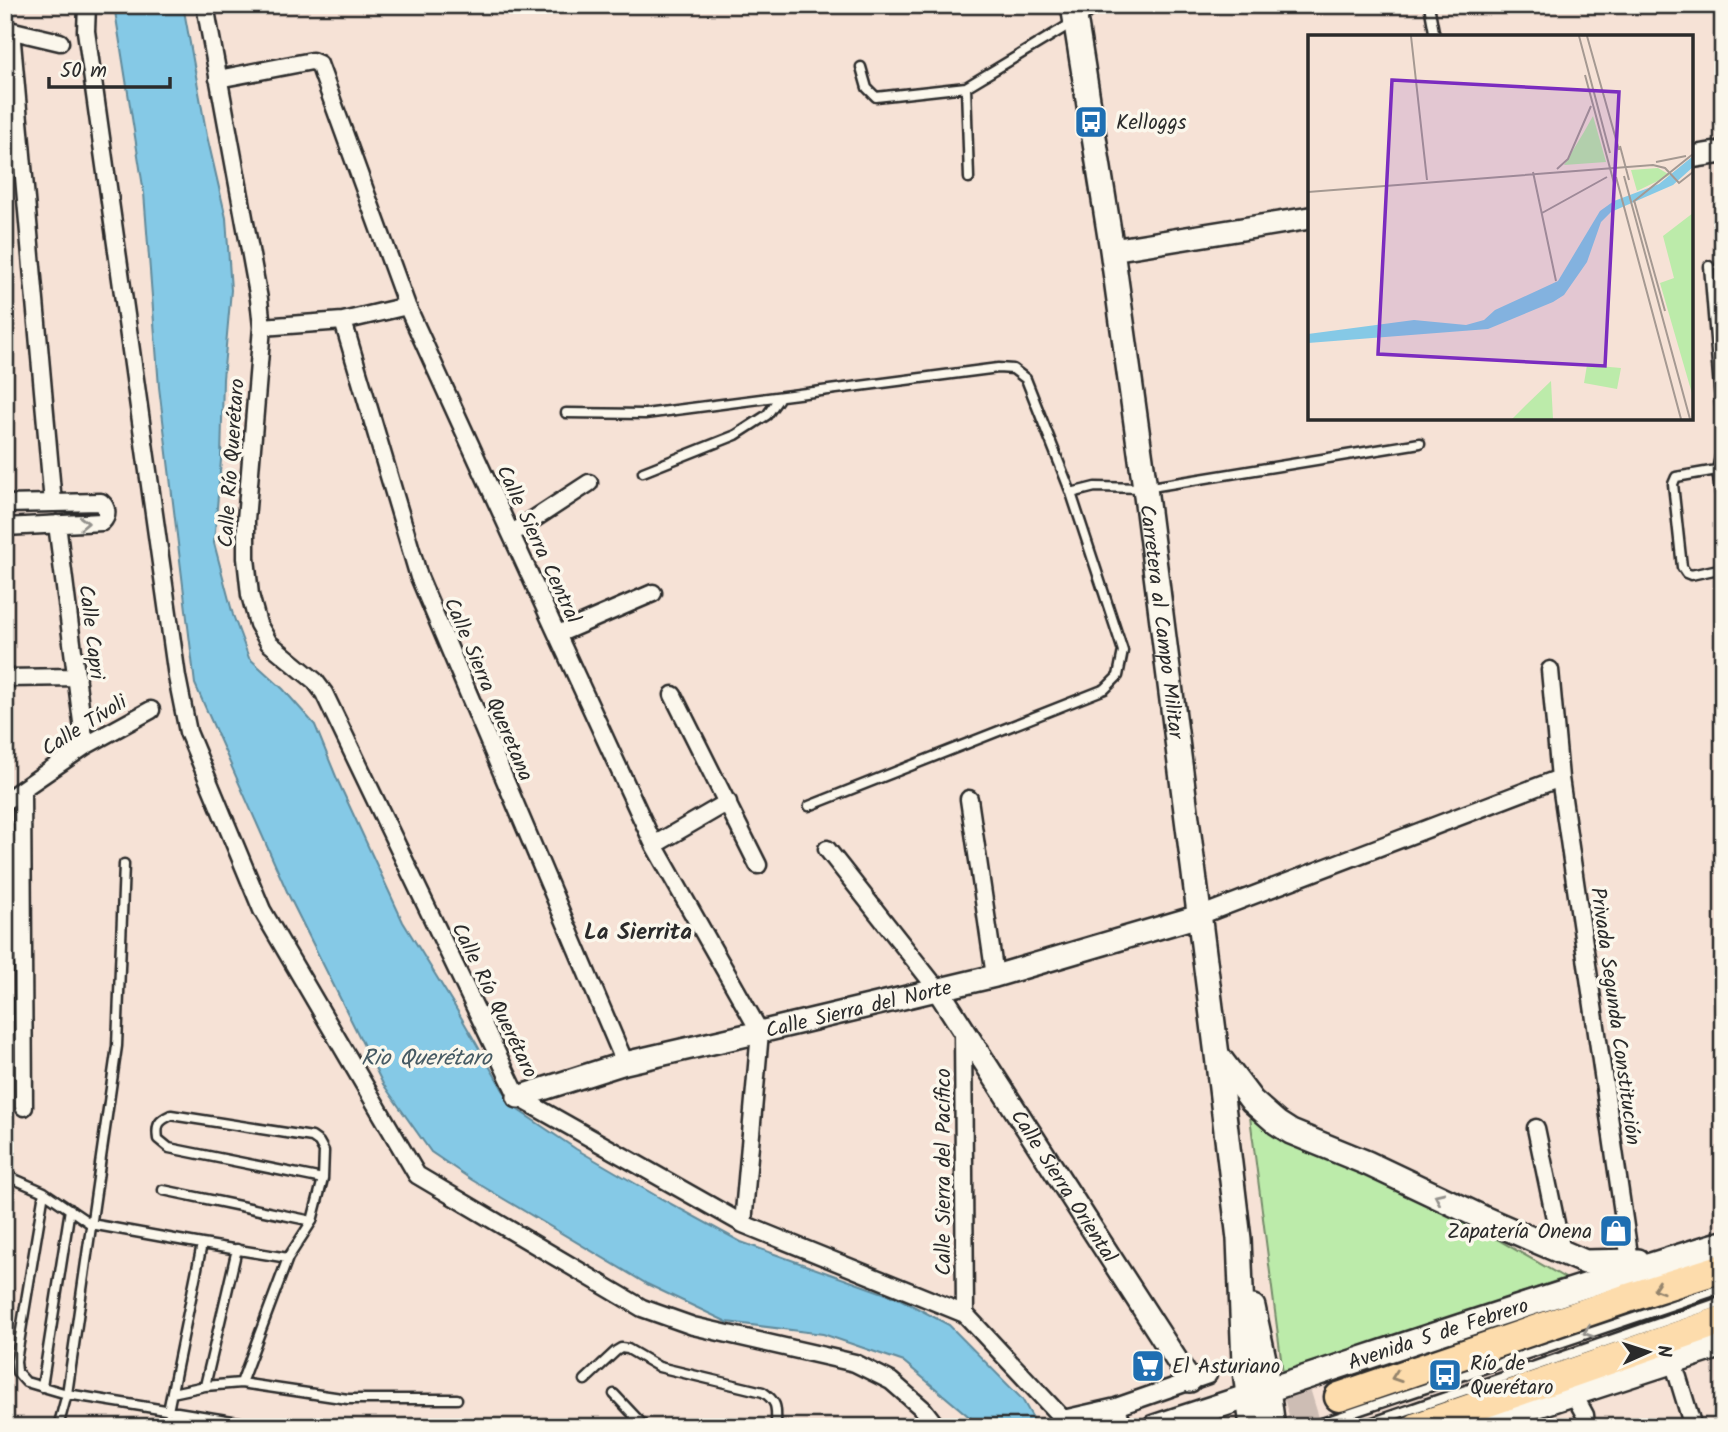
<svg xmlns="http://www.w3.org/2000/svg" width="1728" height="1432" viewBox="0 0 1728 1432" font-family="Kalam,sans-serif">
<style>
.green{fill:#bcebaa;stroke:#748b6a;stroke-width:2}
.water{fill:#85c9e6;stroke:#618a9b;stroke-width:2}
.lines{fill:none;stroke-linecap:round;stroke-linejoin:round}
.trunk-tunnel{stroke:#cdbdb4;stroke-width:28;stroke-dasharray:28 14;stroke-linecap:butt}
.service-casing{stroke:#2b2b2b;stroke-width:13}
.minor-casing{stroke:#2b2b2b;stroke-width:21}
.tertiary-casing{stroke:#2b2b2b;stroke-width:26}
.secondary-casing{stroke:#2b2b2b;stroke-width:28}
.trunk-casing{stroke:#2b2b2b;stroke-width:33}
.service{stroke:#fbf7ec;stroke-width:8}
.minor{stroke:#fbf7ec;stroke-width:16}
.tertiary{stroke:#fbf7ec;stroke-width:21}
.secondary{stroke:#fbf7ec;stroke-width:23}
.trunk{stroke:#fddcac;stroke-width:28}
.oneway{stroke:#93918c}
.oneway2{stroke:#94846c}
.labels{text-anchor:middle;stroke-width:7;stroke-linejoin:round;paint-order:stroke}
.poi-label{font-size:21px;fill:#2b2b2b;stroke:#fbf7ec;text-anchor:start}
.street-label{font-size:21px;fill:#2b2b2b;stroke:#fbf7ec}
.neighbourhood-label{font-size:23px;font-weight:bold;fill:#2b2b2b;stroke:#fbf7ec}
.water-label{font-size:23px;font-style:italic;fill:#465a63;stroke:#fbf7ec}
.inset-road{fill:none;stroke:#a59992;stroke-width:2}
.view{fill:#7b2cbf;fill-opacity:0.15;stroke:#7b2cbf;stroke-width:3.5}
.inset-edge{fill:none;stroke:#2b2b2b;stroke-width:3.5}
</style>
<rect width="100%" height="100%" fill="#f6e2d6"/>
<filter id="ink" filterUnits="userSpaceOnUse"><feTurbulence type="fractalNoise" baseFrequency=".0143" numOctaves="2"/><feDisplacementMap in="SourceGraphic" scale="14" xChannelSelector="R" yChannelSelector="G"/><feConvolveMatrix kernelMatrix="1 2 1 2 8 2 1 2 1" color-interpolation-filters="sRGB"/></filter>
<g filter="url(#ink)">
<path class="green" d="M 1249,1109 L 1338,1151 L 1397,1191 L 1467,1222 L 1565,1278 L 1283,1374 Z"/>
<path class="water" d="M 114,5 L 183,5 L 207,136 L 226,218 L 231,290 L 223,379 L 221,460 L 214,543 L 233,615 L 249,658 L 283,689 L 315,725 L 337,779 L 403,922 L 454,1005 L 503,1090 L 518,1110 L 576,1149 L 660,1198 L 741,1242 L 900,1299 L 949,1325 L 1022,1399 L 1038,1427 L 977,1427 L 973,1420 L 904,1362 L 823,1334 L 727,1322 L 647,1284 L 472,1180 L 431,1152 L 383,1084 L 289,896 L 195,684 L 159,387 L 144,193 Z"/>
<g class="lines">
<path class="trunk-tunnel" d="M 1248,1425 L 1339,1397"/>
<defs>
<path id="service" d="M 1429,5 L 1435,37
M 861,67 L 867,88 L 876,97 L 966,87 L 1102,5
M 966,87 L 969,178
M 1709,266 L 1723,438
M 566,413 L 645,414 L 998,368 L 1013,369 L 1026,379 L 1071,493
M 1717,470 L 1723,444
M 643,472 L 736,435 L 767,415 L 780,397
M 1723,515 L 1717,470 L 1676,477 L 1673,484 L 1682,567 L 1686,573 L 1691,575 L 1723,568
M 809,806 L 1105,689 L 1118,676 L 1123,651 L 1071,493 L 1095,487 L 1145,488 L 1420,443
M 5,1175 L 44,1192 L 91,1224 L 202,1244 L 288,1258
M 163,1190 L 312,1221
M 44,1192 L 16,1361 L 17,1372 L 26,1382 L 67,1394 L 270,1427
M 585,1380 L 616,1351 L 621,1348 L 628,1349 L 659,1367 L 763,1392 C 779,1403 776,1409 776,1427
M 241,1383 L 288,1258 L 312,1221 L 323,1179 L 324,1151 L 319,1142 L 312,1137 L 171,1115 C 158,1121 156,1125 158,1139 L 169,1148 L 323,1179
M 205,1386 L 237,1249
M 42,1387 L 70,1209
M 172,1393 L 205,1386 L 241,1383 L 348,1399 L 457,1399
M 614,1394 L 645,1427
M 168,1411 L 202,1244
M 58,1427 L 67,1394 L 117,1046 L 124,864
M 1310,1427 L 1723,1288
M 1359,1427 L 1723,1301"/>
<path id="minor" d="M 87,5 L 86,31 L 177,677 L 188,732 L 262,910 L 417,1175 L 642,1308 L 693,1326 L 855,1363 L 891,1381 L 923,1409 L 937,1427
M 205,5 L 259,299 L 262,327 L 246,520 L 246,558 L 250,595 L 258,624 L 269,643 L 315,681 L 324,693 L 518,1097 L 743,1224 L 965,1314 L 1063,1419 L 1065,1427
M 5,29 L 60,42
M 11,31 L 53,503
M 218,79 L 312,61 L 319,64 L 407,306 L 511,534 L 654,845 L 760,1032 L 743,1224
M 343,321 L 419,577 L 625,1063
M 262,327 L 343,321 L 407,306
M 5,504 L 101,502 C 108,508 108,516 102,522 L 5,527
M 57,524 L 85,746
M 511,534 L 589,483
M 558,634 L 653,593
M 1550,670 L 1560,778 L 1630,1261
M 5,678 L 77,677
M 673,695 L 758,865
M 22,791 L 24,1107
M 969,799 L 995,976
M 5,801 L 85,746 L 151,710
M 654,845 L 728,802
M 827,849 L 938,990
M 1199,916 L 1560,778
M 963,1029 L 965,1314
M 1536,1128 L 1562,1252
M 1673,1361 L 1693,1427
M 1573,1393 L 1585,1415 L 1586,1427
M 1116,1407 L 1124,1427
M 1063,1419 L 1116,1407 L 1208,1375"/>
<g id="tertiary">
<path d="M 1691,157 L 1723,152"/>
<path d="M 1112,250 L 1310,218"/>
<path id="s1" d="M 938,990 L 1190,1381"/>
<path id="s2" d="M 518,1097 L 625,1063 L 760,1032 L 995,976 L 1199,916"/>
</g>
<g id="secondary">
<path id="s3" d="M 1073,5 L 1112,250 L 1145,488 L 1217,1055 L 1239,1239 L 1244,1363 L 1252,1427"/>
<path d="M 1218,1056 L 1252,1101 L 1277,1123 L 1291,1132 L 1367,1163 L 1481,1217 L 1585,1262 L 1638,1261"/>
<path d="M 1253,1307 L 1264,1359 L 1273,1427"/>
<path id="s4" d="M 1154,1427 C 1344,1366 1532,1300 1723,1243"/>
<path d="M 1471,1427 L 1723,1345"/>
</g>
<path id="trunk" d="M 1339,1397 L 1628,1298 L 1723,1268
M 1417,1427 L 1723,1320"/>
</defs>
<use href="#service" class="service-casing"/>
<use href="#minor" class="minor-casing"/>
<use href="#tertiary" class="tertiary-casing"/>
<use href="#secondary" class="secondary-casing"/>
<use href="#trunk" class="trunk-casing"/>
<use href="#service" class="service"/>
<use href="#minor" class="minor"/>
<use href="#tertiary" class="tertiary"/>
<use href="#secondary" class="secondary"/>
<use href="#trunk" class="trunk"/>
</g>
<defs><path id="oneway-chevron" d="M-2-3.5L2.5 0L-2 3.5" fill="none" stroke-width="1.6" stroke-linecap="round" stroke-linejoin="round" transform="scale(1.75)"/></defs>
<g class="oneway">
<use href="#oneway-chevron" transform="translate(84 523) rotate(-2)"/>
<use href="#oneway-chevron" transform="translate(1439 1197) rotate(-155)"/>
<use href="#oneway-chevron" transform="translate(1588 1332) rotate(161)"/>
</g>
<g class="oneway2">
<use href="#oneway-chevron" transform="translate(1658 1288) rotate(162)"/>
<use href="#oneway-chevron" transform="translate(1396 1377) rotate(161)"/>
</g>
</g>
<defs>
<symbol id="bus-square" viewBox="-11 -11 22 22"><rect x="-9" y="-9" width="18" height="18" rx="4" fill="#1f6fb2" stroke="#fbf7ec"/><path d="M-5-6H5V4H4V6H2V4H-2V6H-4V4H-5ZM-3.5-4V0h7V-4ZM-3.5 1.2v1.5H-2V1.2ZM2 1.2v1.5H3.5V1.2Z" fill="#fff"/></symbol>
<symbol id="shop-square" viewBox="-11 -11 22 22"><rect x="-9" y="-9" width="18" height="18" rx="4" fill="#1f6fb2" stroke="#fbf7ec"/><path d="M-5-2.5h2.3a2.7 3.5 0 0 1 5.4 0H5L5.5 6h-11ZM-1.5-2.5h3a1.5 2.3 0 0 0-3 0Z" fill="#fff"/></symbol>
<symbol id="supermarket-square" viewBox="-11 -11 22 22"><rect x="-9" y="-9" width="18" height="18" rx="4" fill="#1f6fb2" stroke="#fbf7ec"/><path d="M-6-5.5h2.5l.6 2H6L4.5 2H-2.5L-4.4-4H-6ZM-1.5 3.2a1.3 1.3 0 1 0 .1 0ZM3 3.2a1.3 1.3 0 1 0 .1 0Z" fill="#fff"/></symbol>
</defs>
<g fill-rule="evenodd">
<use href="#bus-square" x="1072" y="103" width="38" height="38"/>
<use href="#shop-square" x="1597" y="1212" width="38" height="38"/>
<use href="#supermarket-square" x="1129" y="1347" width="38" height="38"/>
<use href="#bus-square" x="1426" y="1356" width="38" height="38"/>
</g>
<g class="labels">
<g class="poi-label">
<text x="1116" y="129">Kelloggs</text>
<text x="1592" y="1238" text-anchor="end">Zapatería Onena</text>
<text x="1470" y="1370">Río de<tspan x="1470" dy="24">Querétaro</tspan></text>
<text x="1172" y="1373">El Asturiano</text>
</g>
<g class="street-label">
<text transform="translate(231 463) rotate(-86)" y="7">Calle Río Querétaro</text>
<text transform="translate(539 544) rotate(65)" y="7">Calle Sierra Central</text>
<text dy="7" stroke="none"><textPath href="#s3" startOffset="623">Carretera al Campo Militar</textPath></text>
<text transform="translate(92 632) rotate(83)" y="7">Calle Capri</text>
<text transform="translate(489 689) rotate(67)" y="7">Calle Sierra Queretana</text>
<text transform="translate(84 725) rotate(-32)" y="7">Calle Tívoli</text>
<text transform="translate(495 1000) rotate(64)" y="7">Calle Río Querétaro</text>
<text dy="7" stroke="none"><textPath href="#s2" startOffset="352">Calle Sierra del Norte</textPath></text>
<text transform="translate(1616 1016) rotate(82)" y="7">Privada Segunda Constitución</text>
<text transform="translate(943 1172) rotate(-90)" y="7">Calle Sierra del Pacífico</text>
<text dy="7" stroke="none"><textPath href="#s1" startOffset="233">Calle Sierra Oriental</textPath></text>
<text dy="7" stroke="none"><textPath href="#s4" startOffset="299">Avenida 5 de Febrero</textPath></text>
</g>
<g class="neighbourhood-label">
<text x="638" y="939">La Sierrita</text>
</g>
<g class="water-label">
<text x="426" y="1065">Rio Querétaro</text>
</g>
</g>
<g transform="translate(1308 35)">
<rect width="385" height="385" fill="#f6e2d6"/>
<path d="M 285,81 L 298,127 L 256,130 L 276,97 ZM 350,133 L 362,140 L 329,156 L 323,135 ZM 385,178 L 385,362 L 352,248 L 366,243 L 355,201 ZM 279,330 L 313,333 L 309,354 L 276,348 ZM 243,346 L 245,384 L 204,384 L 218,370 Z" fill="#bcebaa"/>
<path d="M 385,121 L 385,132 L 365,150 L 303,177 L 293,187 L 279,227 L 256,260 L 245,267 L 180,294 L 0,308 L 0,299 L 106,285 L 158,290 L 176,285 L 187,275 L 250,246 L 292,176 L 306,166 L 351,149 Z" fill="#85c9e6"/>
<path class="inset-road" d="M 103,1 L 119,145M 271,1 L 302,118M 279,1 L 311,115M 277,40 L 306,148M 312,111 L 321,145M 348,127 L 378,121M 249,134 L 260,124 L 283,71M 225,137 L 248,246M 316,141 L 382,384M 308,142 L 373,384M 0,157 L 345,130 L 357,133 L 371,148 L 385,137M 326,165 L 357,276M 325,167 L 385,119M 234,178 L 299,142"/>
<path class="view" d="M 84,45 L 311,57 L 297,331 L 70,319 Z"/>
<rect width="385" height="385" class="inset-edge"/>
</g>
<rect width="1728" height="1432" fill="none" stroke="#fbf7ec" stroke-width="28"/>
<rect x="14" y="14" width="1700" height="1404" fill="none" stroke="#2b2b2b" stroke-width="2.5" filter="url(#ink)"/>
<g transform="translate(1648 1352) rotate(87)" stroke="#fbf7ec" stroke-width="5" paint-order="stroke">
<path d="M0-5L12 26L0 18L-12 26Z" fill="#2b2b2b"/>
<text y="-10" font-size="19" font-weight="bold" text-anchor="middle" fill="#2b2b2b">N</text>
</g>
<path d="M49 77v10h121v-10" fill="none" stroke="#2b2b2b" stroke-width="3.5"/>
<text x="60" y="77" font-size="21" fill="#2b2b2b" stroke="#fbf7ec" stroke-width="5" paint-order="stroke">50 m</text>
</svg>
